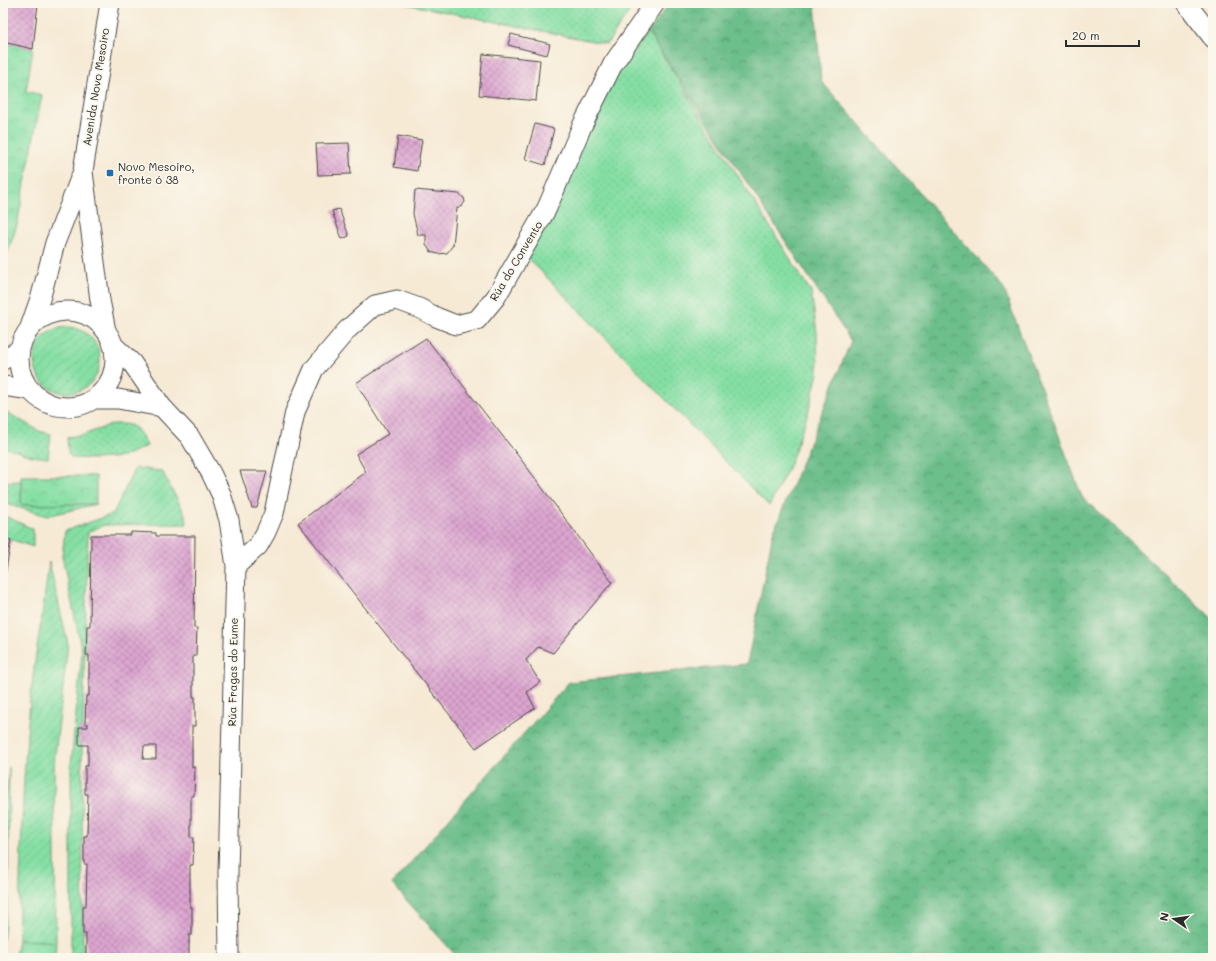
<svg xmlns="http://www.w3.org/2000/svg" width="1216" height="961" viewBox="0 0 1216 961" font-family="Mali,sans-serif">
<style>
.grass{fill:url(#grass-dots);stroke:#588568}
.forest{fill:url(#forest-crowns);stroke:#4c745a}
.park{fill:url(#park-crowns);stroke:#588568}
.garden{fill:url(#garden-furrows);stroke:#588568}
.building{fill:url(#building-cross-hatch);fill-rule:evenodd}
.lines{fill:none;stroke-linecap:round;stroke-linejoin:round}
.street-casing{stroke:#494844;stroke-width:21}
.street{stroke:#fff;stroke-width:19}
.poi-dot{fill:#1f6fb2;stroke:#fbf7ec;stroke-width:1.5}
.labels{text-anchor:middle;stroke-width:3.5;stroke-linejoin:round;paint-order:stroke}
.street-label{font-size:11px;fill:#2b2b2b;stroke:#fbf7ec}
.poi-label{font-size:11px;fill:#2b2b2b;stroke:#fbf7ec;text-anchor:start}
</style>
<defs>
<pattern id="grass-dots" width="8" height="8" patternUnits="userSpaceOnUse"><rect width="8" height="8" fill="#85dfa4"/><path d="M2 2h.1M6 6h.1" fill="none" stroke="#73c08d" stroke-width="1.8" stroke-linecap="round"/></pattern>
<pattern id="forest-crowns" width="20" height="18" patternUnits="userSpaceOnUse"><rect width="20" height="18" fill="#6cbe8a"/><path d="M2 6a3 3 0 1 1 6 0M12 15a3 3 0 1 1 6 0" fill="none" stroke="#599b71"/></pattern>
<pattern id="park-crowns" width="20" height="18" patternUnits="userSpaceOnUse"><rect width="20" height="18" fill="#85dfa4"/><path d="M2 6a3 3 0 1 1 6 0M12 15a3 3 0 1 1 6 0" fill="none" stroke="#73c08d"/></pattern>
<pattern id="garden-furrows" width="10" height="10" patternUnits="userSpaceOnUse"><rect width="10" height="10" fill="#85dfa4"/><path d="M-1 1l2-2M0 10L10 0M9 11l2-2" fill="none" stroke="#73c08d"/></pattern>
<pattern id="building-cross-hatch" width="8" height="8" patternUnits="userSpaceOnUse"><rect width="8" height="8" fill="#dda6d1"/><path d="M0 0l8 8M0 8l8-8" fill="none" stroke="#b387aa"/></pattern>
</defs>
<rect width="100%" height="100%" fill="#fbf7ec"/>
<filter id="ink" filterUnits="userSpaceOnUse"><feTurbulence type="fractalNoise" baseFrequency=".025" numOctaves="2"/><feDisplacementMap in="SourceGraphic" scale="8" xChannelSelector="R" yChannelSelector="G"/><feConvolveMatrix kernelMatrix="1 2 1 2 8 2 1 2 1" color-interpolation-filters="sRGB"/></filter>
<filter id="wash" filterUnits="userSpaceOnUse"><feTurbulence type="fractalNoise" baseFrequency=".012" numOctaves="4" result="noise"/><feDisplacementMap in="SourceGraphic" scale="16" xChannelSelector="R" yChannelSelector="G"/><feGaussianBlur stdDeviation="0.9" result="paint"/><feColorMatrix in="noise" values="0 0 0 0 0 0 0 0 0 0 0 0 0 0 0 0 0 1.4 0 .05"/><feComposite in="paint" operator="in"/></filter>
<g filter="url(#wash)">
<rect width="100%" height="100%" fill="#f6ead5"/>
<path class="grass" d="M 401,3 L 635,3 L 607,44 Z
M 648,32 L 811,292 L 817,332 L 818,373 L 808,413 L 791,462 L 769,506 L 526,256 L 616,75 Z
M 3,410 L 39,431 L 51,434 L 48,458 L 32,456 L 3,447 Z
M 113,424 C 135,423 138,427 147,446 L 122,457 L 95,459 L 72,458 L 68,453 L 67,437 L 83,435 Z"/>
<path class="forest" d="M 670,3 L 815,3 L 821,81 L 1003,287 L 1082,497 L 1213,619 L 1213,958 L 458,958 L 392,884 L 569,682 L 747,664 L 773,533 L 851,341 L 648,32 Z"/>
<path class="park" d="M 3,42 L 33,49 L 26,91 L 42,95 L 17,225 L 3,266 Z
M 21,476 L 96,476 L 96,504 L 21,505 Z
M 18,940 L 46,941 L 56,943 L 55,958 L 15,958 Z"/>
<path class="garden" d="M34 360a33 33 0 1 1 66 0a33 33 0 1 1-66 0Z
M 135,468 L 162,471 L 185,514 L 187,524 L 104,525 L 88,532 L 82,760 L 83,958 L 71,958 L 71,765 L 82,652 L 62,556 L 65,531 L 113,514 Z
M 21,481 L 21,505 L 96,504 L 47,516 L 4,503 L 7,482 Z
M 3,515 L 33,529 L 33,547 L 3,537 Z
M 49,562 L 68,644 L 54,764 L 56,943 L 46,941 L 18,940 C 21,861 22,780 30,701 C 35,654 44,608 49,562 Z
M 9,767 L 8,900 L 3,940 L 3,836 Z"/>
<g id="blocks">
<path class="building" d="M 3,3 L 38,3 L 33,49 L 3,42 Z
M 511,34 L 550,44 L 547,55 L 508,45 Z
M 483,54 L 540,60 L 536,101 L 479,95 Z
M 535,124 L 554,129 L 545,165 L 525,159 Z
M 398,136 L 422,140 L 417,171 L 394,167 Z
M 349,143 L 351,174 L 318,175 L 316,144 Z
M 415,190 L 459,194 L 464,198 L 465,202 L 462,206 L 457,208 L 453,245 L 447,253 L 438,254 L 431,252 L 426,245 L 426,235 L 418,235 L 413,214 Z
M 339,209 L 349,236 L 342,239 L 332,211 Z
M 426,338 L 526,466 L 612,582 L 553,653 L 538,647 L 526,660 L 540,682 L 527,692 L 535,708 L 476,748 L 298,523 L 366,472 L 356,454 L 388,434 L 356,383 Z
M 240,471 L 267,471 L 257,508 L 252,508 Z
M 131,532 L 156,533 L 156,536 L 195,536 L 194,628 L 197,628 L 196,656 L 193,656 L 193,697 L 195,697 L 195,726 L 192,726 L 192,767 L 195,767 L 194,796 L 191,796 L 191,837 L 194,837 L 193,865 L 190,865 L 190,907 L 192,907 L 192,935 L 189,935 L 189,958 L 86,958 L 86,934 L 83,934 L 83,906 L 86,906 L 87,864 L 84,864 L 84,836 L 87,836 L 88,794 L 85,794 L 85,766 L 88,766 L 88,745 L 79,745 L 79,727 L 88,727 L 88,724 L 85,724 L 86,696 L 89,696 L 89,655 L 86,655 L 87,626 L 90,626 L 91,535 L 131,535 ZM 144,746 L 156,746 L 156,759 L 143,759 Z
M 3,539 L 11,540 L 4,582 L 3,582 Z"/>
</g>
</g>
<g filter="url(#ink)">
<use href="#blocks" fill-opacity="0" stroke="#494844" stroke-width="1"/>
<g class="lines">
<defs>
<path id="street" d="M 1186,3 L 1213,38
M 83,172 L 100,300 L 106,331
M19 359a48 48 0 1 1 96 0a48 48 0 1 1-96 0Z
M 29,330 L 41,296 L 55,243 L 83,171 L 110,3
M 114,346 L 132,363 L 162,407 L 190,437 L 211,473 L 221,494 L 229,520 L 236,566 L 228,873 L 229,958
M 3,360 L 20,349
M 3,386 L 31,390
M 95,399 L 118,399 L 162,407
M 236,566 L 258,546 L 266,532 L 274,513 L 295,412 L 314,369 L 347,330 L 375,305 L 397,300 L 419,308 L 436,317 L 456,325 L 477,320 L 496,297 L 547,208 L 582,126 L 613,64 L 655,3"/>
</defs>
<use href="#street" class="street-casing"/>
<use href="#street" class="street"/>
</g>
</g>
<rect class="poi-dot" x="106" y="169" width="8" height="8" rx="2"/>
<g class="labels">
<g class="street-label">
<text transform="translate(96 87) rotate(-81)" y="4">Avenida Novo Mesoiro</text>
<text transform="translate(516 261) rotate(-59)" y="4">Rúa do Convento</text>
<text transform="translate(233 672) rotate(-89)" y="4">Rúa Fragas do Eume</text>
</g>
<g class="poi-label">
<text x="118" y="171">Novo Mesoiro,<tspan x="118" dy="13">fronte ó 38</tspan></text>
</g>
</g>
<rect width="1216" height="961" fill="none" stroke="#fbf7ec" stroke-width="16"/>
<g transform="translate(1174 919) rotate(283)" stroke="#fbf7ec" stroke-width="3" paint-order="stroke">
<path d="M0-3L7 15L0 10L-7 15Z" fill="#2b2b2b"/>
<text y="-6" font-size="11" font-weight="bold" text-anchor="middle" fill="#2b2b2b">N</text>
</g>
<path d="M1066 40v6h73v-6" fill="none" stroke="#2b2b2b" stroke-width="2"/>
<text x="1072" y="40" font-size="12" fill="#2b2b2b" stroke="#fbf7ec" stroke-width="3" paint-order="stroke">20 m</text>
</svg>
